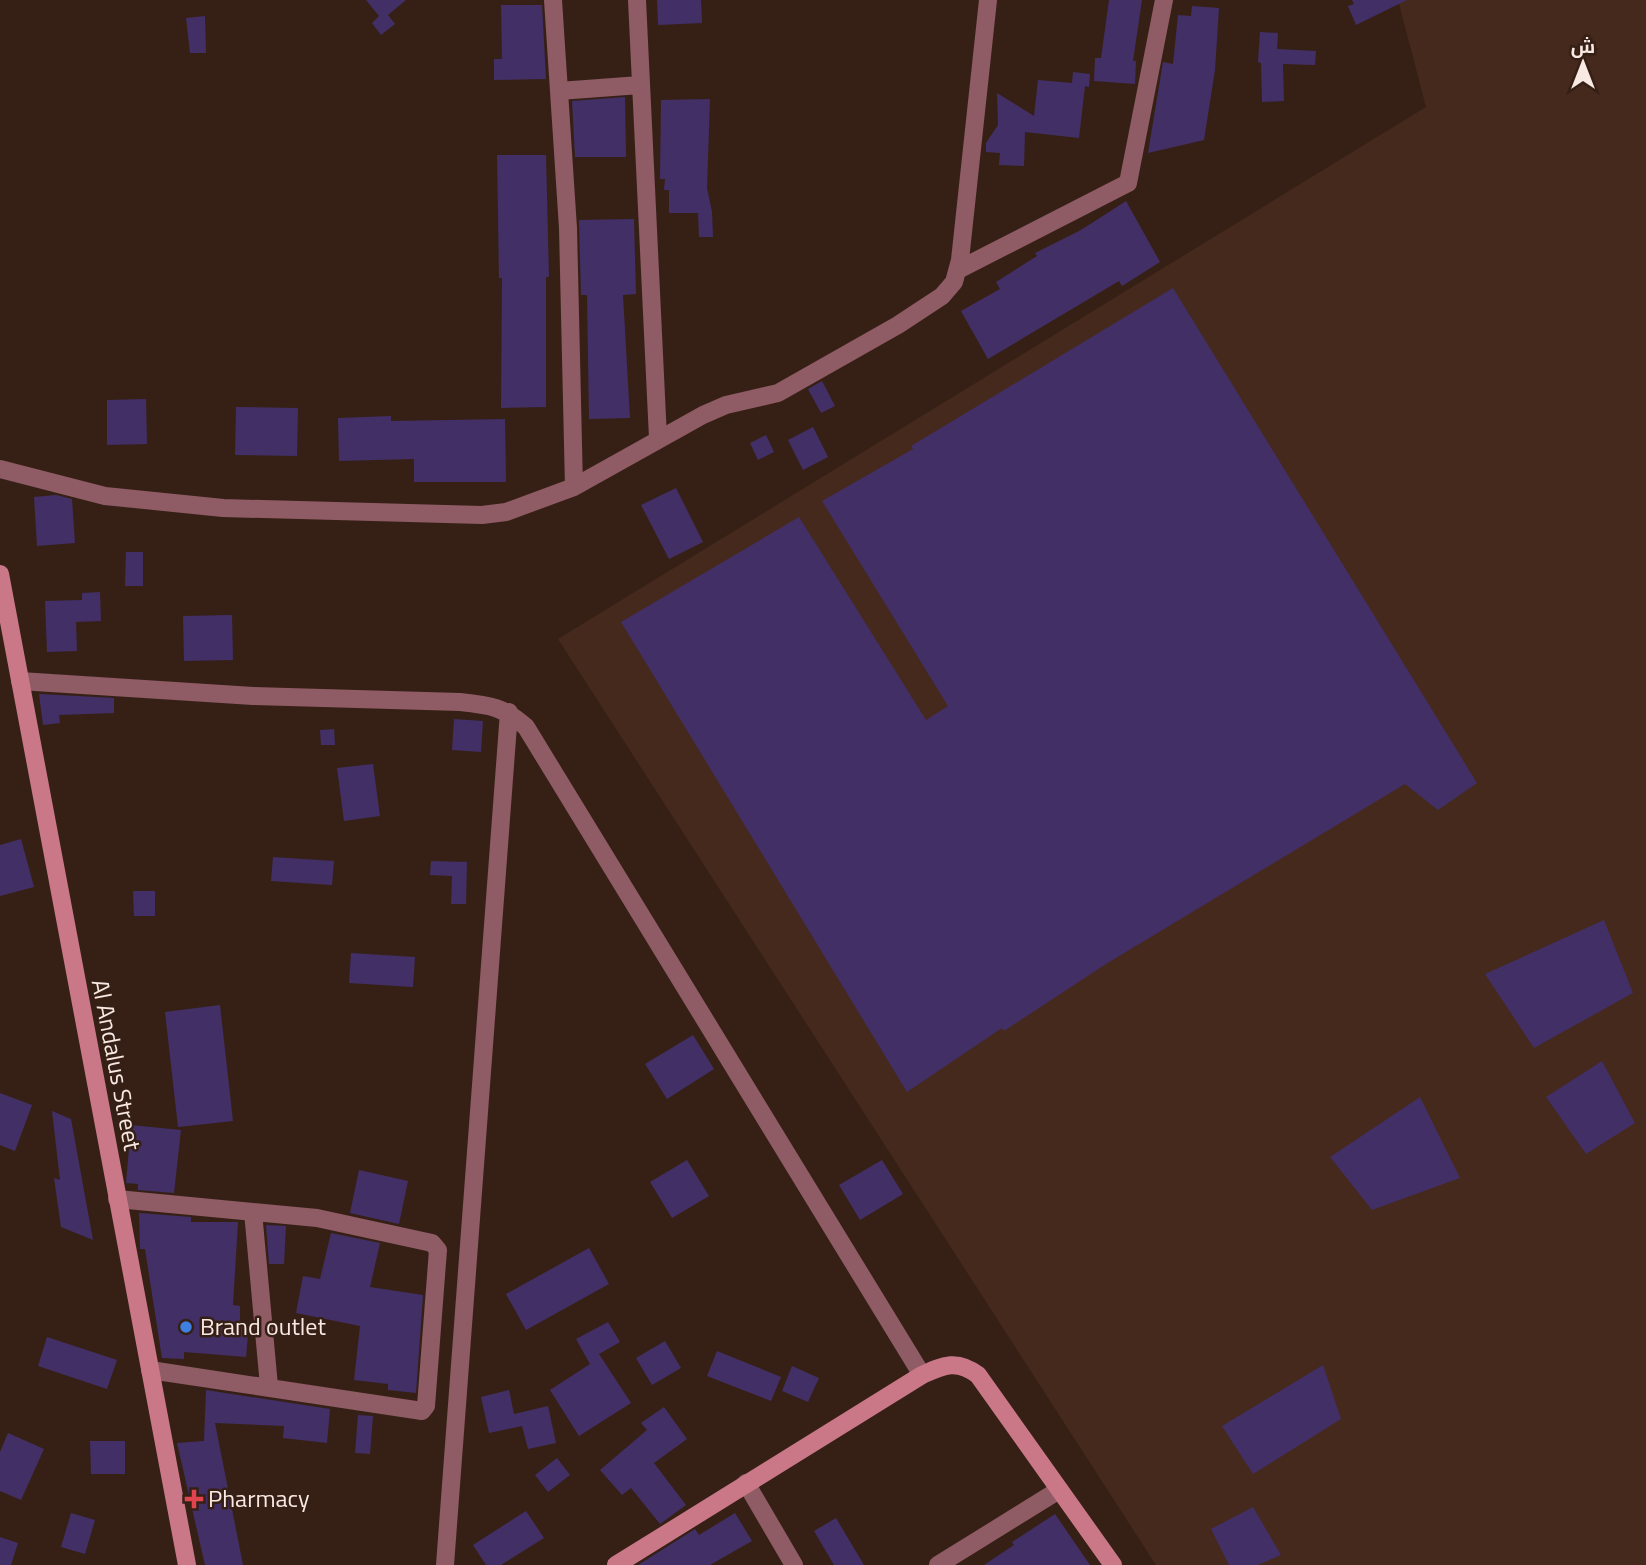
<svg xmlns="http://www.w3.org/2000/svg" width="1646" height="1565" viewBox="0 0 1646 1565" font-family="'Titillium Web',Cairo,sans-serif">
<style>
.built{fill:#45291c}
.building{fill:#422f66}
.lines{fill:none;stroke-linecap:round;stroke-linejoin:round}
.minor{stroke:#8f5b65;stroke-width:18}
.secondary{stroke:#ca7888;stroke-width:18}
.shop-dot{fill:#3f7fe0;stroke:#362016;stroke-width:2.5}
.health-dot{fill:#e0444e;stroke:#362016;stroke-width:2.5}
.labels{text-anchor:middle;stroke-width:5;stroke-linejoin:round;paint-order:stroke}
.street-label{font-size:24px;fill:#f9e9e3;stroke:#362016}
.poi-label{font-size:24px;fill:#f9e9e3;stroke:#362016;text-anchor:start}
</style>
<rect width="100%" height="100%" fill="#362016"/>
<path class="built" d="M 1398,0 L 1646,0 L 1646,1565 L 1156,1565 L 558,639 L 1426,107 Z"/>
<path class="building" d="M 366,0 L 406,0 L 388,15 L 395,24 L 381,35 L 372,23 L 379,16 Z
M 657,0 L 701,0 L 702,23 L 658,25 Z
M 1109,0 L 1142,0 L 1133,61 L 1136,61 L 1135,84 L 1094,81 L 1095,58 L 1101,58 Z
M 1352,0 L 1407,0 L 1356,25 L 1348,6 L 1354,4 Z
M 501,5 L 542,5 L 546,79 L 494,80 L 494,59 L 502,59 Z
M 1192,6 L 1219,8 L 1215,70 L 1204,140 L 1148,153 L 1163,62 L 1173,64 L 1178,15 L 1191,16 Z
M 205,16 L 206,53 L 190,53 L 186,18 Z
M 1260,32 L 1278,33 L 1277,49 L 1316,51 L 1315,65 L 1283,64 L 1284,101 L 1262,102 L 1261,63 L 1258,62 Z
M 1073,72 L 1090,74 L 1089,87 L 1085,86 L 1079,138 L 1025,132 L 1024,166 L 999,165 L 1000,153 L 986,152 L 986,143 L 998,125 L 997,93 L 1034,116 L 1038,80 L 1072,83 Z
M 625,97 L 626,157 L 575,157 L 572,101 Z
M 710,99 L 707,188 L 712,212 L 713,237 L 699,237 L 698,213 L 669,213 L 669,190 L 664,190 L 665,179 L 660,179 L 661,100 Z
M 497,155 L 546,155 L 549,277 L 546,277 L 546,407 L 501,408 L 502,278 L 499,278 Z
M 1126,201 L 1160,262 L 1122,286 L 1119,281 L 988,359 L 961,311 L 1000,289 L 996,282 L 1037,256 L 1035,253 L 1081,230 Z
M 634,219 L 636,294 L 623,295 L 630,418 L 589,419 L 587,295 L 581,295 L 579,220 Z
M 1173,288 L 1477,783 L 1438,810 L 1405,784 L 1106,964 L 1004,1031 L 1002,1028 L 907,1092 L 621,622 L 799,517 L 926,720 L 948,706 L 822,501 L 913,449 L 911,446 Z
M 822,381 L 835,406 L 821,413 L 808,389 Z
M 146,399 L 147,444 L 107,445 L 107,400 Z
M 236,407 L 298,408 L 297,456 L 235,455 Z
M 391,416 L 391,421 L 505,419 L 506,482 L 414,482 L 414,459 L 339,461 L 338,418 Z
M 813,427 L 828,457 L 803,470 L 788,440 Z
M 766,435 L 774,452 L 758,460 L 750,443 Z
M 676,488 L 703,542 L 669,559 L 641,505 Z
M 56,495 L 72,499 L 75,543 L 37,546 L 34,497 Z
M 126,552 L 143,552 L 143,586 L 125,586 Z
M 100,592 L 101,621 L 76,622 L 77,651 L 47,652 L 45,601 L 82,600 L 82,593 Z
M 232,615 L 233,660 L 184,661 L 183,616 Z
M 39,694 L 114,698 L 114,713 L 59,715 L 60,723 L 43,725 Z
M 454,719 L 483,721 L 481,752 L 452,750 Z
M 334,729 L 335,745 L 321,745 L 320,730 Z
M 373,764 L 380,816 L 344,821 L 337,768 Z
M 21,839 L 34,887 L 0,896 L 0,845 Z
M 273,857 L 334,861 L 332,885 L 271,881 Z
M 431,861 L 467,862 L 466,904 L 451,904 L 452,876 L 430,875 Z
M 133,891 L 155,891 L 155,916 L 134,916 Z
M 1604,920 L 1633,993 L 1534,1048 L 1485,974 Z
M 351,953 L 415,957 L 413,987 L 349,983 Z
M 220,1005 L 233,1121 L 178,1127 L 165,1012 Z
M 693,1035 L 714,1069 L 667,1099 L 645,1064 Z
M 1602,1061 L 1635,1123 L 1586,1154 L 1546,1097 Z
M 0,1093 L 32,1105 L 15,1151 L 0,1145 Z
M 1420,1097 L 1460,1178 L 1372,1210 L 1330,1157 Z
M 52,1111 L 71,1119 L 93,1240 L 61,1227 L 54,1178 L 60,1180 Z
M 131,1125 L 181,1130 L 174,1193 L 138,1190 L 138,1184 L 126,1183 Z
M 687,1160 L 709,1196 L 672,1218 L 650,1182 Z
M 882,1160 L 903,1194 L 860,1220 L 839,1185 Z
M 359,1170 L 408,1181 L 399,1224 L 350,1213 Z
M 139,1213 L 191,1217 L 191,1222 L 238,1222 L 233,1305 L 240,1306 L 240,1323 L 249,1323 L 246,1357 L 184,1352 L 184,1359 L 162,1358 L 145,1249 L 140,1249 Z
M 266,1225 L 286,1226 L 284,1264 L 269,1264 Z
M 331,1233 L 380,1243 L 370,1287 L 423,1295 L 416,1393 L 388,1390 L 388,1384 L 354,1380 L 360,1326 L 296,1313 L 303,1276 L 320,1279 Z
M 589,1248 L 609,1284 L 526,1330 L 506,1294 Z
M 608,1322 L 620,1342 L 599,1354 L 631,1403 L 579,1436 L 550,1390 L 590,1364 L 576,1339 Z
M 47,1337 L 117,1360 L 107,1389 L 38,1366 Z
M 665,1341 L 681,1368 L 652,1385 L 636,1358 Z
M 717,1351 L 781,1377 L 771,1401 L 707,1376 Z
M 1323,1365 L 1341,1419 L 1253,1474 L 1222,1426 Z
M 792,1366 L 819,1378 L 808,1402 L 782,1391 Z
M 206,1390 L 330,1409 L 327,1443 L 283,1438 L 284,1426 L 215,1423 L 243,1565 L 205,1565 L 177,1443 L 204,1441 Z
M 509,1390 L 514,1414 L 548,1406 L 556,1443 L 528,1449 L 522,1426 L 489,1433 L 481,1397 Z
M 664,1407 L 687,1439 L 654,1463 L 686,1505 L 660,1524 L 631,1488 L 622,1495 L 600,1470 L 647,1430 L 641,1423 Z
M 358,1415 L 373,1416 L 370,1454 L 355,1453 Z
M 8,1433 L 44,1449 L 21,1500 L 0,1491 L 0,1452 Z
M 90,1441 L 125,1441 L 125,1474 L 91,1474 Z
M 557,1458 L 570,1475 L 548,1492 L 535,1475 Z
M 1253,1507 L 1281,1555 L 1258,1565 L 1229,1565 L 1211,1529 Z
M 526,1511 L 544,1538 L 501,1565 L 486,1565 L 473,1545 Z
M 71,1513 L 95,1520 L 85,1554 L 61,1547 Z
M 735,1513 L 752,1541 L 710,1565 L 638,1565 L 695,1529 L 699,1535 Z
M 1055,1514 L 1090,1565 L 984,1565 L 1014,1545 L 1012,1542 Z
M 836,1518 L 864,1565 L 834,1565 L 814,1531 Z
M 0,1537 L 18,1543 L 11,1565 L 0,1565 Z"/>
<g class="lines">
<path class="minor" d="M 553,0 L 568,228 L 574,487
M 637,0 L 658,438
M 559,91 L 640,85
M 958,270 L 1128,183 L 1164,0
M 0,469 L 105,496 L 223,508 L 482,515 L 506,512 L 574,487 L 703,415 L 726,405 L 778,393 L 898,325 L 942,296 L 954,282 L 960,260 L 988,0
M 20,681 L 253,696 L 460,702 C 490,705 504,707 526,727 L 922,1375
M 117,1199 L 317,1218 L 432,1243 L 438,1250 L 426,1406 L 422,1411 L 150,1370
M 253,1212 L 269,1386
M 746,1483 L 794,1565
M 445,1565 L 509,712
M 938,1565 L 1059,1490"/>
<path class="secondary" d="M 0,574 L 187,1565
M 616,1565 L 922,1375 C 944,1365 957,1359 978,1375 L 1113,1565"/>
</g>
<circle class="shop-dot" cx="186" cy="1327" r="7"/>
<path class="health-dot" d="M190.5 1488.5h7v7h7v7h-7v7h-7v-7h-7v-7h7z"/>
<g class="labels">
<g class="street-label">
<text transform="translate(116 1065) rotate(79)" y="8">Al Andalus Street</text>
</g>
<g class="poi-label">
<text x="200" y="1335">Brand outlet</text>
<text x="208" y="1507">Pharmacy</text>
</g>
</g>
<g transform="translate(1583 63)" stroke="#362016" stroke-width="5" paint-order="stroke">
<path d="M0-5L12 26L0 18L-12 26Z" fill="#f9e9e3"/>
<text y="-10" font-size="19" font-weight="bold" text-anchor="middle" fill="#f9e9e3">ش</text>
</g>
</svg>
